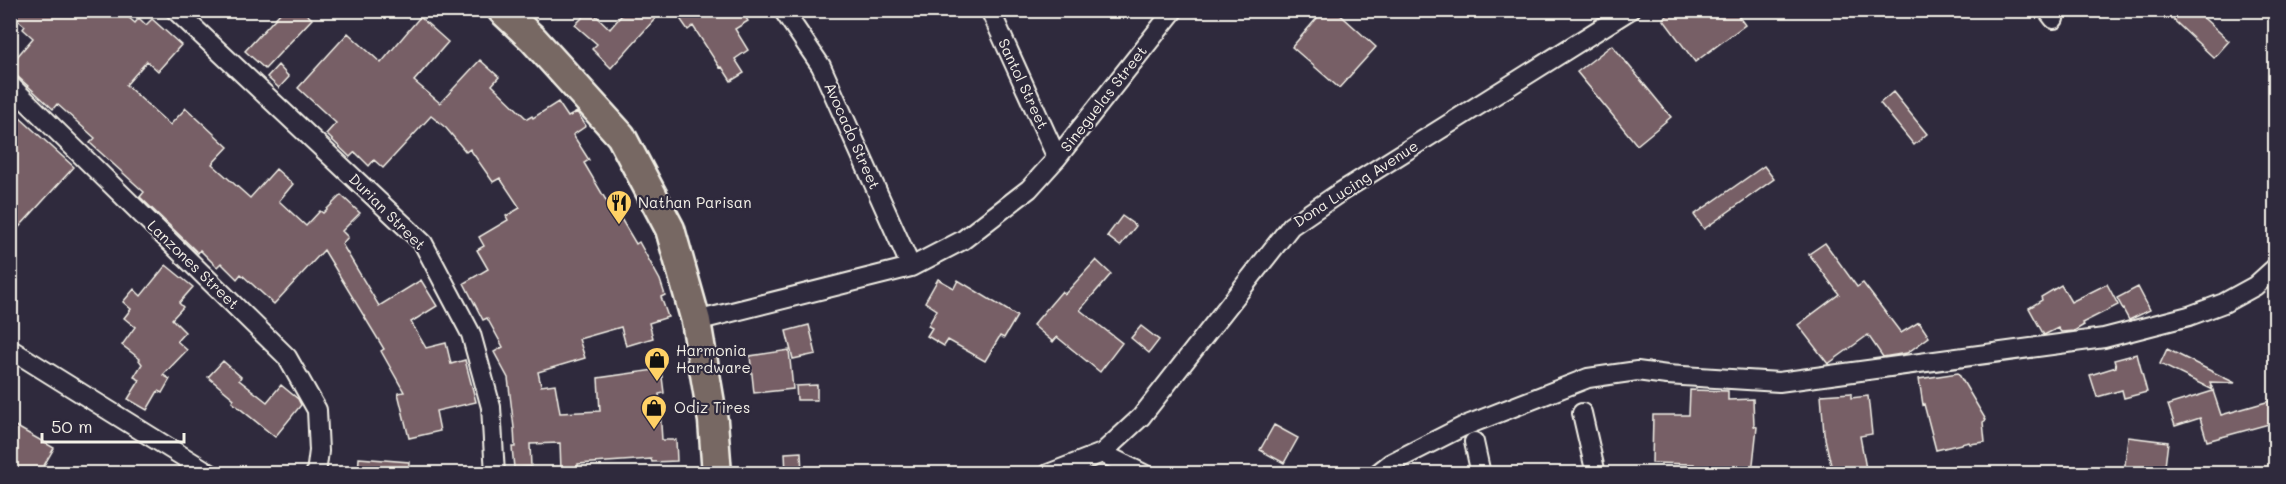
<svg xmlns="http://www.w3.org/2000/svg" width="2286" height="484" viewBox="0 0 2286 484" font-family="Mali,sans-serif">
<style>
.building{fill:#775f66;stroke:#f4f1e8;stroke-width:1.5}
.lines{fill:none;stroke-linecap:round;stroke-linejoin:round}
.street-casing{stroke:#f4f1e8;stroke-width:22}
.primary-casing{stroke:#f4f1e8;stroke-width:33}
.street{stroke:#2f2a3d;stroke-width:18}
.primary{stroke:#776864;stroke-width:28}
.labels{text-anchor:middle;stroke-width:4.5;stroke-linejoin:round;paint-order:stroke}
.street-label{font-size:15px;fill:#f4f1e8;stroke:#2f2a3d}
.poi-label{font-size:15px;fill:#f4f1e8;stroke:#2f2a3d;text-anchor:start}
</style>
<rect width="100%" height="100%" fill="#2f2a3d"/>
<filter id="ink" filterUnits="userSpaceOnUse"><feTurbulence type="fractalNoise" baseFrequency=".0167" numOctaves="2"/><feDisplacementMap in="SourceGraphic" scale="12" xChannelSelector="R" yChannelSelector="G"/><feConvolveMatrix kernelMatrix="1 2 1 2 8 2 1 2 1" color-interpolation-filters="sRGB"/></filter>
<g filter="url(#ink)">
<path class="building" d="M 10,10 L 120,10 L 135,23 L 139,18 L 146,25 L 152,19 L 181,45 L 158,71 L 147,61 L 126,85 L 170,125 L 186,108 L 228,147 L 212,164 L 250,198 L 276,169 L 293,184 L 279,201 L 306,226 L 320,211 L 323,213 L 341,195 L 360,213 L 342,231 L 348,237 L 342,244 L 379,306 L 421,280 L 437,306 L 411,322 L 426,348 L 446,343 L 451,364 L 465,360 L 476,402 L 436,411 L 440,431 L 409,438 L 398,393 L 404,392 L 381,351 L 384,349 L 324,250 L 274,304 L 241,274 L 237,279 L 221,263 L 217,267 L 200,250 L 198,253 L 140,197 L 144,192 L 90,143 L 95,138 L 57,104 L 53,109 L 18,77 L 10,74 L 10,65 L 33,38 L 23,29 L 25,26 L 10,14 Z
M 283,10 L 302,10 L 312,19 L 265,69 L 245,51 Z
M 590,10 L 610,29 L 626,10 L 663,10 L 611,68 L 592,49 L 597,44 L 575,25 Z
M 674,10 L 741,10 L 748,21 L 735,29 L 748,50 L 735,59 L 744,73 L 731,81 L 722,67 L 720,68 L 693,26 L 688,30 Z
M 1324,10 L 1335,10 L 1376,47 L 1339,88 L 1292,47 Z
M 1674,10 L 1734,10 L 1745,25 L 1695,62 L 1663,19 Z
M 2163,10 L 2195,10 L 2229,41 L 2214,58 Z
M 420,17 L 448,42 L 414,81 L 440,103 L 480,60 L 499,77 L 492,85 L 527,119 L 532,116 L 533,118 L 558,102 L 568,117 L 577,112 L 586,126 L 573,135 L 589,160 L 584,163 L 617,219 L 620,217 L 636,244 L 639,242 L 660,280 L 665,295 L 661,297 L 668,317 L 649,323 L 653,338 L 626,346 L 621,327 L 579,339 L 585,358 L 538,372 L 541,386 L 555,384 L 560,413 L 600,411 L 598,378 L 661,369 L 664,393 L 659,394 L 662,440 L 676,440 L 677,461 L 652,462 L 651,459 L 578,464 L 578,470 L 561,470 L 560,443 L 530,444 L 531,467 L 514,468 L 512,447 L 515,447 L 514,428 L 508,378 L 494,352 L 503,347 L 487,318 L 483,320 L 464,283 L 488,269 L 477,250 L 484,246 L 479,237 L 508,220 L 506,216 L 520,208 L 500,178 L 493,182 L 470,149 L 466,152 L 446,128 L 431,116 L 383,168 L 374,160 L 369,166 L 355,152 L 350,157 L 326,134 L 336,123 L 298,88 L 348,33 L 381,63 Z
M 1612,45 L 1671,117 L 1637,145 L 1577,72 Z
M 278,65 L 289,77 L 279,88 L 267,77 Z
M 1893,92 L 1927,134 L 1914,145 L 1880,103 Z
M 19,117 L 74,167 L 10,237 L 10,127 Z
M 1764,166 L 1774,179 L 1704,229 L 1694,215 Z
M 1122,216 L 1136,226 L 1120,246 L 1107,236 Z
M 1825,243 L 1857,287 L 1863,283 L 1901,333 L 1919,322 L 1929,337 L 1907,353 L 1883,357 L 1868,335 L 1828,364 L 1798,325 L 1839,294 L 1809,254 Z
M 1096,260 L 1111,274 L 1080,310 L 1122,343 L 1100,372 L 1057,337 L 1053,342 L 1033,325 L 1062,291 L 1065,294 Z
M 166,265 L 193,287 L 179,303 L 183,307 L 172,319 L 185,332 L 177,341 L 187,350 L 163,375 L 170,379 L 162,393 L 158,391 L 147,410 L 128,399 L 140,380 L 134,377 L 142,364 L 139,360 L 140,359 L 122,345 L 135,327 L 124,318 L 131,309 L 123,302 L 134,289 L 141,296 Z
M 938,279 L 954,288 L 958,280 L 1017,316 L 1004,338 L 1000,336 L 985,361 L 948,340 L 944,346 L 927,336 L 932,328 L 928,326 L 937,310 L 925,302 Z
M 2107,284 L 2118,305 L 2082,323 L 2084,325 L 2074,331 L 2061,332 L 2058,328 L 2044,335 L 2029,308 L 2042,300 L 2041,297 L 2061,285 L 2071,302 Z
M 2138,287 L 2150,310 L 2129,320 L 2117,298 Z
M 809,325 L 816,354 L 793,359 L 786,331 Z
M 1141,326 L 1159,340 L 1149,353 L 1131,338 Z
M 2167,349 L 2235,383 L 2210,382 L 2213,390 L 2160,364 Z
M 789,350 L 793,389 L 754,393 L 750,356 Z
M 2137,354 L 2147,392 L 2124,398 L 2122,390 L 2097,397 L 2090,375 L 2116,367 L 2114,360 Z
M 223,361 L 241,377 L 239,380 L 267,402 L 281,385 L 298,399 L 301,405 L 275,437 L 232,402 L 234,399 L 208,377 Z
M 1958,373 L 1986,420 L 1983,422 L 1985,442 L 1970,444 L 1969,442 L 1936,450 L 1924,404 L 1923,405 L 1919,379 Z
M 817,385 L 817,400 L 797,400 L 796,386 Z
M 1690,390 L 1728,391 L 1728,400 L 1753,399 L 1754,426 L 1757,427 L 1752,473 L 1694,471 L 1694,464 L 1652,463 L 1653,415 L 1689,415 Z
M 2213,391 L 2221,415 L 2270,401 L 2276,422 L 2207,441 L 2200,418 L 2175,426 L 2168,405 Z
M 1851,393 L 1851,398 L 1868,396 L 1872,434 L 1860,436 L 1867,474 L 1833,474 L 1824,434 L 1821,395 Z
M 10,423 L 54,448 L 39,474 L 10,474 Z
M 1274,425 L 1298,438 L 1284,463 L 1260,450 Z
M 2128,437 L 2168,442 L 2164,474 L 2124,474 Z
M 801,452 L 802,474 L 786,474 L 785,453 Z
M 359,458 L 409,462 L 409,474 L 358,474 Z"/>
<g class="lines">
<defs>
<path id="street" d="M 175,10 L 423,243 L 471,334 L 491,407 L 495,474
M 783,10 L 821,66 L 911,267
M 990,10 L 1057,158
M 2047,10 L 2054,19
M 10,85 L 287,357 L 317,410 L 319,451 L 316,474
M 696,321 L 911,267 L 963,240 L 1029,189 L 1057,158 L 1174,10
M 10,349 L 211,474
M 1582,413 L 1596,474
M 1474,442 L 1481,474
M 1102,453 L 1144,474
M 1048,474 L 1102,453 L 1141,417 L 1291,226 L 1339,193 L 1630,10
M 1377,474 L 1391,463 L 1462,427 L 1588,378 L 1637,371 L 1667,375 L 1779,382 L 2104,338 L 2189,316 L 2224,303 L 2255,286 L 2276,267"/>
<path id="primary" d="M 502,10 L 533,39 L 621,136 L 670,229 L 696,321 L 713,421 L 717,474"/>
</defs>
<use href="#street" class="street-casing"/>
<use href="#primary" class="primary-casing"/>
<use href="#street" class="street"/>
<use href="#primary" class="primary"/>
</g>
</g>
<defs>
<symbol id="restaurant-pin" viewBox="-11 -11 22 30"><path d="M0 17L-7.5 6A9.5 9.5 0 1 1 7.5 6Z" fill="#ffd166" stroke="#2f2a3d"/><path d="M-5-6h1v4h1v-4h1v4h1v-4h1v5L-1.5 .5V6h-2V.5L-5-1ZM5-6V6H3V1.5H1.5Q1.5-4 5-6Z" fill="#111"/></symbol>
<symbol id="shop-pin" viewBox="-11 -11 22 30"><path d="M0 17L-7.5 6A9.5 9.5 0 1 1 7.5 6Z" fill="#ffd166" stroke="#2f2a3d"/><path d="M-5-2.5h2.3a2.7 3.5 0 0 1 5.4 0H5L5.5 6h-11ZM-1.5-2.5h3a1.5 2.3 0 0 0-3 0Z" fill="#111"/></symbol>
</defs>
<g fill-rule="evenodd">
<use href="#restaurant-pin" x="604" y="188" width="30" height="40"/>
<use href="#shop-pin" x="642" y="345" width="30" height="40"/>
<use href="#shop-pin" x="639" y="393" width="30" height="40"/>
</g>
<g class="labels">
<g class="street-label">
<text transform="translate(1023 84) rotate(65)" y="5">Santol Street</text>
<text transform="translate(1104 99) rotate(-52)" y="5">Sineguelas Street</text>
<text transform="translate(852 136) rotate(66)" y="5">Avocado Street</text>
<text transform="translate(1356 184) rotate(-33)" y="5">Dona Lucing Avenue</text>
<text transform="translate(387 212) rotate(45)" y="5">Durian Street</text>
<text transform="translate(193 265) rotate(44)" y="5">Lanzones Street</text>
</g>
<g class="poi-label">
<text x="638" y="208">Nathan Parisan</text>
<text x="676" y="356">Harmonia<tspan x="676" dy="17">Hardware</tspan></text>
<text x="674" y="413">Odiz Tires</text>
</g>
</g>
<rect width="2286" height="484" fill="none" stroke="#2f2a3d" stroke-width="36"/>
<rect x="18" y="18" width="2250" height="448" fill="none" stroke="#f4f1e8" stroke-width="2" filter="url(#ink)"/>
<path d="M42 433v9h142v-9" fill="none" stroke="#f4f1e8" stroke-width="3"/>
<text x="51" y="433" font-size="18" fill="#f4f1e8" stroke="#2f2a3d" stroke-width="4.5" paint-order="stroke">50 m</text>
</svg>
